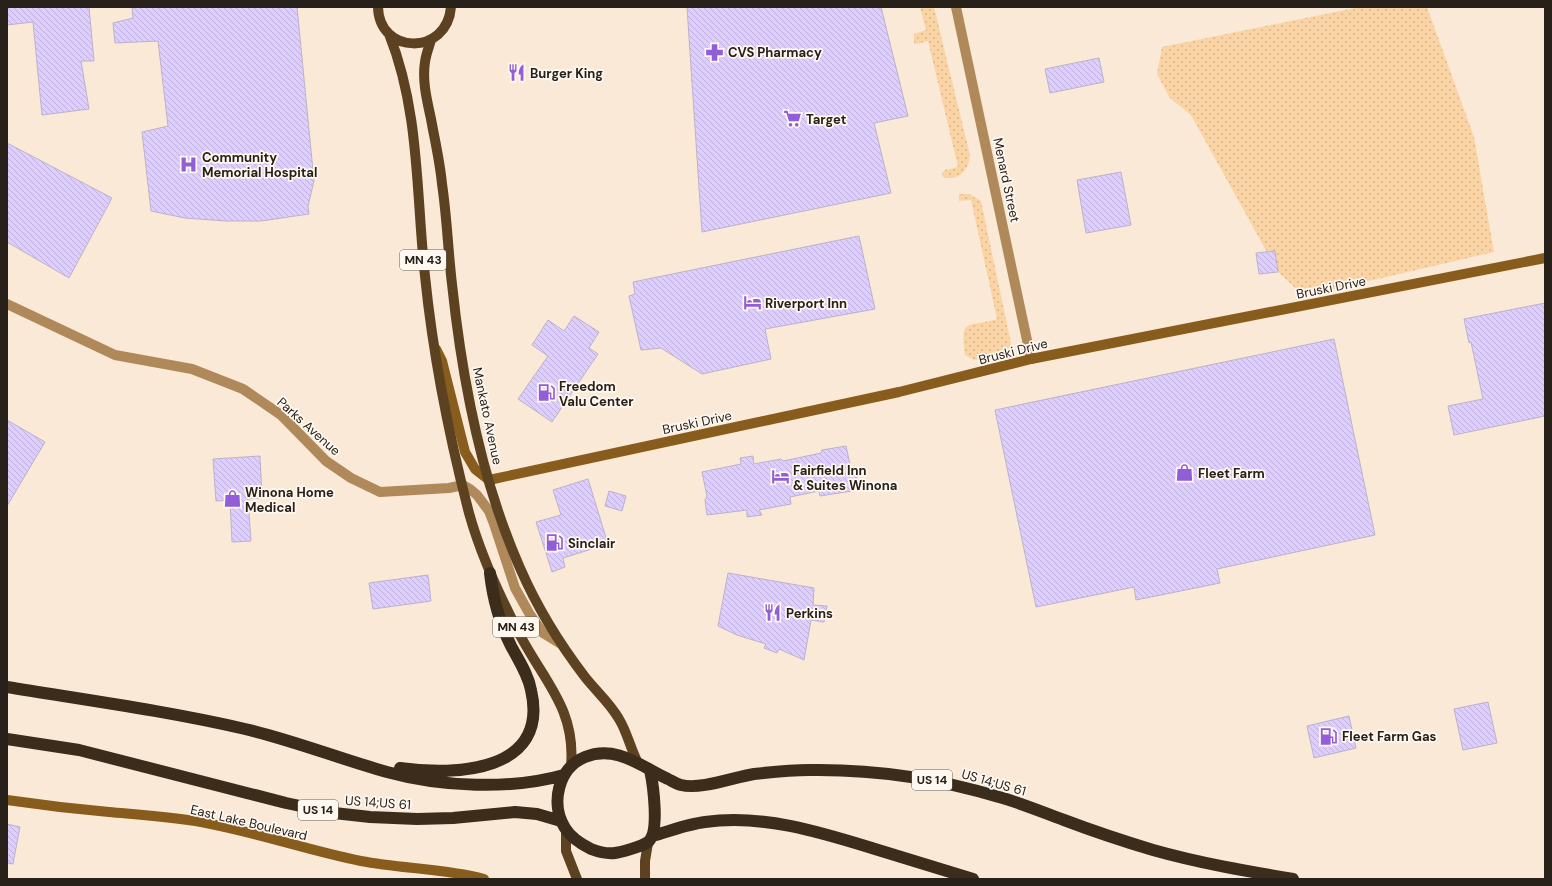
<svg xmlns="http://www.w3.org/2000/svg" width="1552" height="886" viewBox="0 0 1552 886" font-family="'DM Sans',sans-serif">
<style>
.green{fill:url(#green-dots)}
.building{fill:url(#building-back-hatch);stroke:#bab3c9}
.lines{fill:none;stroke-linecap:round;stroke-linejoin:round}
.street{stroke:#b0895a;stroke-width:10}
.secondary{stroke:#885c1d;stroke-width:10}
.primary{stroke:#5c4221;stroke-width:10}
.highway{stroke:#3b2c1b;stroke-width:12}
.labels{text-anchor:middle;stroke-width:3.5;stroke-linejoin:round;paint-order:stroke}
.shield{fill:#fff8f1;stroke:#68625a;stroke-width:1}
.shield-label{font-size:12px;font-weight:bold;fill:#27211a}
.poi-label{font-size:13px;font-weight:bold;fill:#27211a;stroke:#fff8f1;text-anchor:start}
.street-label{font-size:13px;fill:#27211a;stroke:#fff8f1}
</style>
<defs>
<pattern id="green-dots" width="8" height="8" patternUnits="userSpaceOnUse"><rect width="8" height="8" fill="#fbd4a6"/><path d="M2 2h.1M6 6h.1" fill="none" stroke="#d7b68e" stroke-width="1.8" stroke-linecap="round"/></pattern>
<pattern id="building-back-hatch" width="6" height="6" patternUnits="userSpaceOnUse"><rect width="6" height="6" fill="#deceff"/><path d="M-1 5l2 2M0 0l6 6M5-1l2 2" fill="none" stroke="#beb1da"/></pattern>
</defs>
<rect width="100%" height="100%" fill="#fae9d6"/>
<path class="green" d="M 920,7 L 934,7 L 970,155 C 969,170 958,182 943,177 L 942,173 L 945,170 L 958,167 L 928,41 L 917,44 L 914,43 L 914,34 L 926,30 Z
M 1360,7 L 1427,7 L 1474,137 L 1494,252 L 1304,296 L 1278,272 L 1191,115 L 1170,98 L 1157,74 L 1162,47 Z
M 959,194 L 969,194 L 981,201 L 1011,343 L 1009,349 L 1003,355 L 974,360 L 965,355 C 960,317 966,328 997,319 L 971,200 L 959,201 Z"/>
<path class="building" d="M 7,7 L 89,7 L 94,61 L 81,61 L 89,109 L 42,115 L 33,22 L 7,25 Z
M 132,7 L 297,7 L 314,181 L 308,206 L 309,214 L 261,221 L 226,221 L 185,218 L 151,211 L 142,132 L 168,126 L 158,41 L 115,43 L 113,23 L 133,18 Z
M 687,7 L 881,7 L 908,116 L 874,123 L 891,193 L 702,232 Z
M 1099,58 L 1104,82 L 1050,93 L 1045,69 Z
M 7,143 L 112,198 L 69,278 L 7,242 Z
M 1121,172 L 1131,225 L 1086,233 L 1077,180 Z
M 859,236 L 875,309 L 765,329 L 771,359 L 702,374 L 661,348 L 641,350 L 629,296 L 635,294 L 633,282 Z
M 1275,251 L 1278,272 L 1259,274 L 1256,253 Z
M 1545,303 L 1545,416 L 1454,435 L 1448,406 L 1483,399 L 1471,342 L 1469,343 L 1464,319 Z
M 574,316 L 599,332 L 589,348 L 598,354 L 552,422 L 518,399 L 548,356 L 532,345 L 548,320 L 564,331 Z
M 1334,339 L 1375,535 L 1217,569 L 1220,583 L 1136,600 L 1134,587 L 1036,607 L 995,410 Z
M 7,420 L 45,442 L 7,506 Z
M 846,446 L 851,469 L 855,469 L 858,483 L 850,484 L 852,491 L 820,496 L 819,491 L 790,497 L 791,504 L 759,510 L 762,515 L 747,517 L 747,510 L 707,515 L 705,500 L 707,496 L 702,472 L 741,464 L 740,458 L 753,456 L 754,464 L 781,459 L 783,461 L 821,453 L 822,450 Z
M 260,456 L 262,498 L 248,499 L 251,541 L 232,542 L 230,500 L 216,501 L 213,459 Z
M 588,479 L 608,544 L 563,558 L 565,567 L 552,572 L 536,522 L 561,515 L 553,490 Z
M 609,491 L 626,496 L 622,511 L 605,506 Z
M 728,573 L 814,588 L 813,605 L 827,606 L 824,622 L 811,620 L 804,660 L 779,649 L 777,653 L 764,648 L 766,644 L 737,635 L 718,626 Z
M 428,575 L 431,601 L 373,609 L 369,583 Z
M 1488,702 L 1497,743 L 1463,750 L 1454,709 Z
M 1349,716 L 1356,748 L 1314,758 L 1307,726 Z
M 7,824 L 20,827 L 13,864 L 7,863 Z"/>
<g class="lines">
<path class="street" d="M 956,7 L 1031,359
M 7,304 L 115,355 L 192,369 L 243,389 L 281,415 L 326,461 L 351,478 L 380,492 L 449,488 L 463,485 L 470,489 L 477,495 L 489,511 L 494,524 L 515,588 L 529,613 L 543,633 L 561,644"/>
<path class="secondary" d="M 436,349 L 442,361 L 465,452 L 475,469 L 489,480 L 899,392 L 1031,359 L 1545,258
M 7,800 C 41,805 75,809 109,812 C 143,815 178,817 211,824 C 262,834 311,851 361,861 C 402,869 444,868 484,879"/>
<path class="primary" d="M 378,7 C 379,55 447,56 451,7
M 389,34 C 420,111 416,195 425,276 C 433,355 449,436 469,513 C 481,556 500,597 521,637 C 545,682 576,710 571,766
M 431,40 C 429,47 426,54 425,62 C 422,81 427,100 431,119 C 435,141 440,162 442,184 C 447,217 448,251 452,284 C 462,379 481,480 520,568 C 537,607 559,643 585,677 C 596,691 610,703 619,719 C 627,732 630,747 637,761
M 566,830 L 566,851 L 577,879
M 645,879 L 645,861 L 648,843"/>
<path class="highway" d="M 7,687 C 86,700 167,711 245,729 C 293,740 340,759 387,772 C 441,787 511,790 564,775
M 7,739 L 79,750 L 286,803 L 334,813 L 370,817 L 417,819 L 453,818 L 515,812 L 537,814 L 561,821
M 400,768 C 456,776 550,772 531,690 C 528,674 519,661 511,646 C 499,622 493,600 490,573
M 650,770 C 653,784 660,833 648,842 C 643,846 622,852 615,853 C 607,854 599,852 591,849 C 581,844 571,838 565,828 C 550,804 558,768 585,757 C 616,744 642,767 668,779 C 672,781 677,784 681,785 C 701,790 734,777 754,774 C 772,772 791,770 809,770 C 873,769 936,778 999,797 C 1021,803 1042,812 1064,820 C 1093,831 1123,841 1153,850 C 1199,863 1246,871 1293,879
M 652,836 C 670,831 688,824 705,822 C 763,814 820,832 875,849 C 908,859 941,869 973,879"/>
</g>
<defs>
<symbol id="pharmacy-bare" viewBox="-9 -9 18 18"><path d="M-2-6h4v4h4v4h-4v4h-4v-4h-4v-4h4Z" fill="#915ed7" stroke="#fff8f1" stroke-width="2.5" paint-order="stroke"/></symbol>
<symbol id="restaurant-bare" viewBox="-9 -9 18 18"><path d="M-5-6h1v4h1v-4h1v4h1v-4h1v5L-1.5 .5V6h-2V.5L-5-1ZM5-6V6H3V1.5H1.5Q1.5-4 5-6Z" fill="#915ed7" stroke="#fff8f1" stroke-width="2.5" paint-order="stroke"/></symbol>
<symbol id="supermarket-bare" viewBox="-9 -9 18 18"><path d="M-6-5.5h2.5l.6 2H6L4.5 2H-2.5L-4.4-4H-6ZM-1.5 3.2a1.3 1.3 0 1 0 .1 0ZM3 3.2a1.3 1.3 0 1 0 .1 0Z" fill="#915ed7" stroke="#fff8f1" stroke-width="2.5" paint-order="stroke"/></symbol>
<symbol id="hospital-bare" viewBox="-9 -9 18 18"><path d="M-5-5h3v3.5h4V-5h3V5h-3V1.5h-4V5h-3Z" fill="#915ed7" stroke="#fff8f1" stroke-width="2.5" paint-order="stroke"/></symbol>
<symbol id="hotel-bare" viewBox="-9 -9 18 18"><path d="M-6-4.5h1.5V1H6V5H4.5V3h-9V5H-6ZM-4 0a1.8 1.8 0 1 1 3.6 0ZM.5 0V-2.5h3Q6-2.5 6 0Z" fill="#915ed7" stroke="#fff8f1" stroke-width="2.5" paint-order="stroke"/></symbol>
<symbol id="fuel-bare" viewBox="-9 -9 18 18"><path d="M-5.5-6h7V0h2V4h1.3V-2.5L3-4.5l.8-.8L6-3V5H2.5V1h-1V6h-7ZM-4.2-4.7v3.2H.2V-4.7Z" fill="#915ed7" stroke="#fff8f1" stroke-width="2.5" paint-order="stroke"/></symbol>
<symbol id="shop-bare" viewBox="-9 -9 18 18"><path d="M-5-2.5h2.3a2.7 3.5 0 0 1 5.4 0H5L5.5 6h-11ZM-1.5-2.5h3a1.5 2.3 0 0 0-3 0Z" fill="#915ed7" stroke="#fff8f1" stroke-width="2.5" paint-order="stroke"/></symbol>
</defs>
<g fill-rule="evenodd">
<use href="#pharmacy-bare" x="702" y="40" width="25" height="25"/>
<use href="#restaurant-bare" x="504" y="60" width="25" height="25"/>
<use href="#supermarket-bare" x="780" y="106" width="25" height="25"/>
<use href="#hospital-bare" x="176" y="152" width="25" height="25"/>
<use href="#hotel-bare" x="740" y="290" width="25" height="25"/>
<use href="#fuel-bare" x="534" y="380" width="25" height="25"/>
<use href="#shop-bare" x="1172" y="460" width="25" height="25"/>
<use href="#hotel-bare" x="768" y="464" width="25" height="25"/>
<use href="#shop-bare" x="220" y="486" width="25" height="25"/>
<use href="#fuel-bare" x="542" y="530" width="25" height="25"/>
<use href="#restaurant-bare" x="760" y="600" width="25" height="25"/>
<use href="#fuel-bare" x="1316" y="724" width="25" height="25"/>
</g>
<g class="labels">
<g class="shield">
<rect x="400" y="250" width="46" height="20" rx="3"/>
<rect x="493" y="617" width="46" height="20" rx="3"/>
<rect x="912" y="770" width="40" height="20" rx="3"/>
<rect x="298" y="800" width="40" height="20" rx="3"/>
</g>
<g class="shield-label">
<text x="423" y="264">MN 43</text>
<text x="516" y="631">MN 43</text>
<text x="932" y="784">US 14</text>
<text x="318" y="814">US 14</text>
</g>
<g class="poi-label">
<text x="728" y="57">CVS Pharmacy</text>
<text x="530" y="78">Burger King</text>
<text x="806" y="124">Target</text>
<text x="202" y="162">Community<tspan x="202" dy="15">Memorial Hospital</tspan></text>
<text x="765" y="308">Riverport Inn</text>
<text x="559" y="391">Freedom<tspan x="559" dy="15">Valu Center</tspan></text>
<text x="793" y="475">Fairfield Inn<tspan x="793" dy="15">&amp; Suites Winona</tspan></text>
<text x="1198" y="478">Fleet Farm</text>
<text x="245" y="497">Winona Home<tspan x="245" dy="15">Medical</tspan></text>
<text x="568" y="548">Sinclair</text>
<text x="786" y="618">Perkins</text>
<text x="1342" y="741">Fleet Farm Gas</text>
</g>
<g class="street-label">
<text transform="translate(1007 180) rotate(78)" y="5">Menard Street</text>
<text transform="translate(1331 287) rotate(-11)" y="5">Bruski Drive</text>
<text transform="translate(1013 351) rotate(-14)" y="5">Bruski Drive</text>
<text transform="translate(488 416) rotate(78)" y="5">Mankato Avenue</text>
<text transform="translate(697 422) rotate(-12)" y="5">Bruski Drive</text>
<text transform="translate(309 426) rotate(42)" y="5">Parks Avenue</text>
<text transform="translate(994 782) rotate(16)" y="5">US 14;US 61</text>
<text transform="translate(378 802) rotate(4)" y="5">US 14;US 61</text>
<text transform="translate(249 822) rotate(13)" y="5">East Lake Boulevard</text>
</g>
</g>
<rect width="1552" height="886" fill="none" stroke="#27211a" stroke-width="16"/>
</svg>
